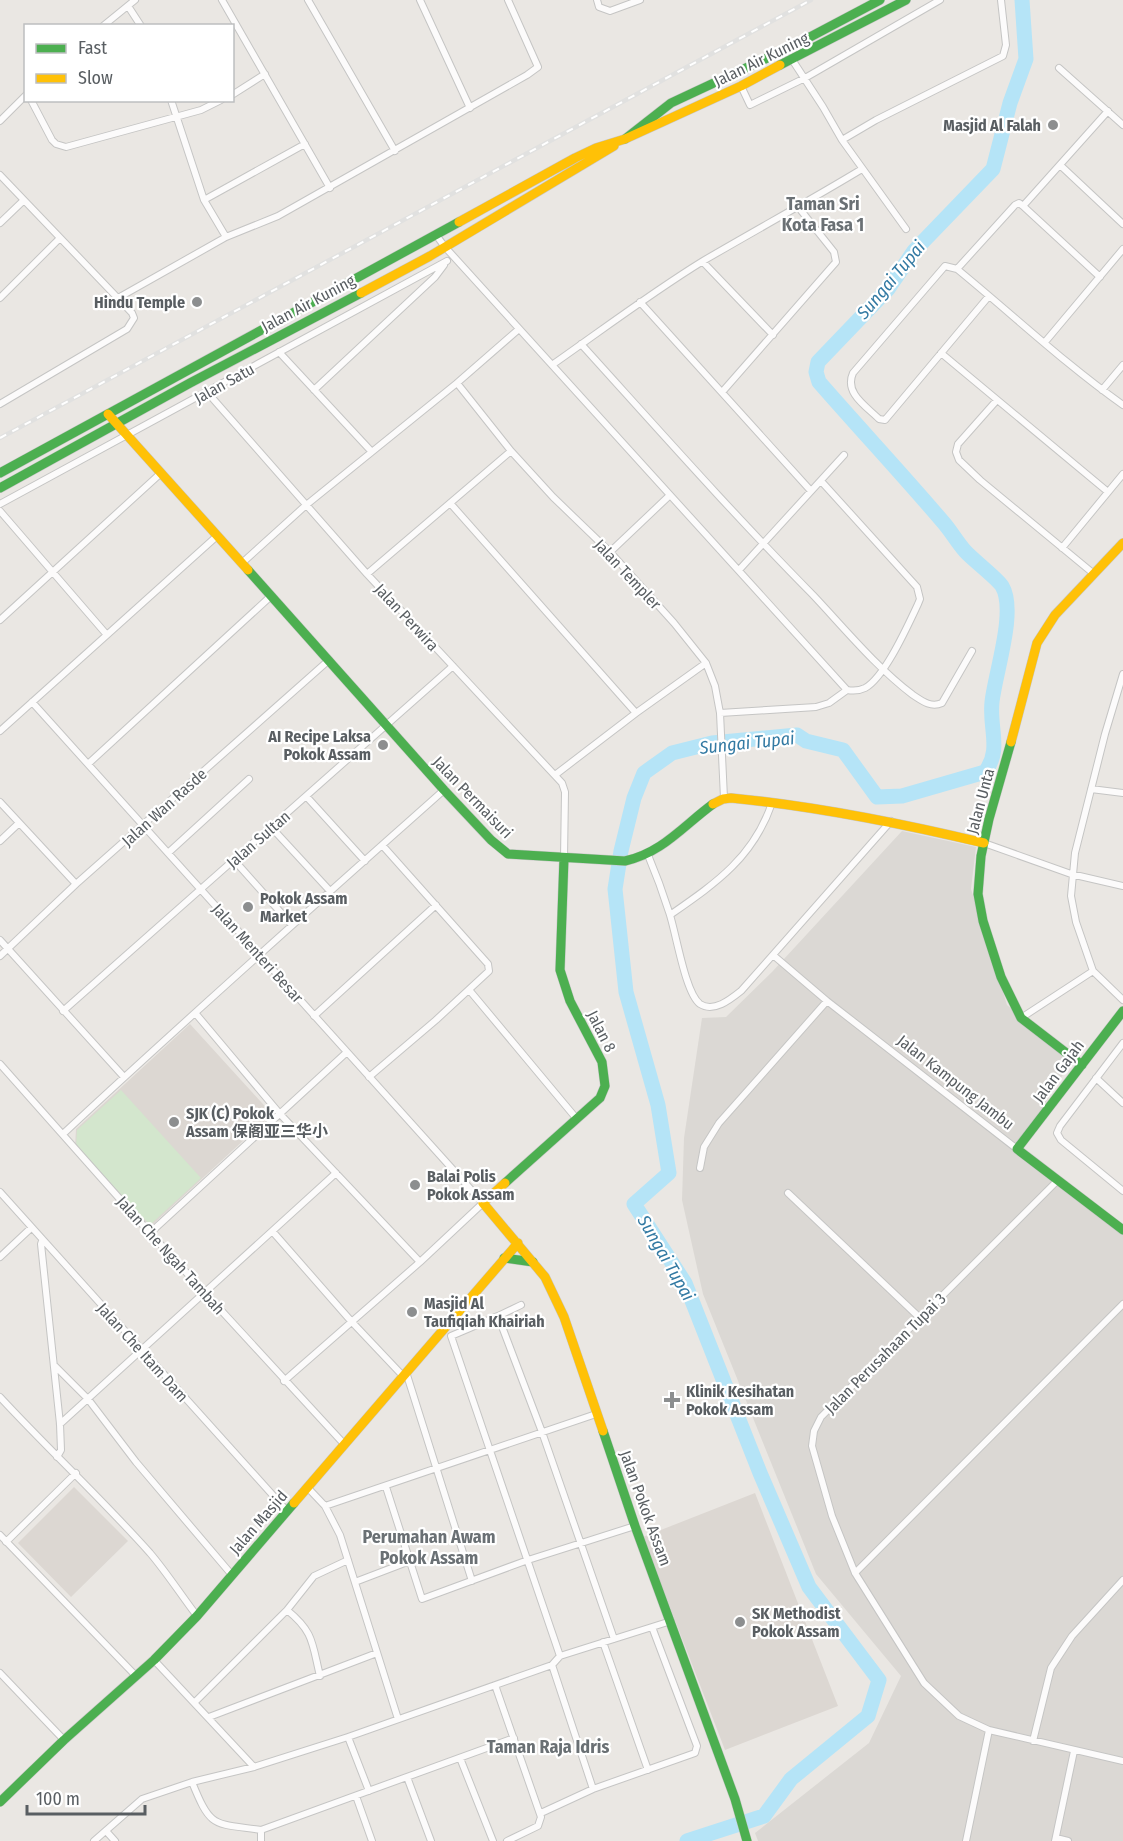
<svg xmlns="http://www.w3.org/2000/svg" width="1123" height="1841" viewBox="0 0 1123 1841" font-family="'Fira Sans Condensed','Noto Sans SC',sans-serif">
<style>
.industrial{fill:#dbd8d4}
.education{fill:#dcd7d2}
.green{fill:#d3e6cd}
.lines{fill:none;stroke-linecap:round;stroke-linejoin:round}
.river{stroke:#b5e4f7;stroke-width:15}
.street-casing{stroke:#c5c5c4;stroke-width:8}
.fast-casing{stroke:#c6c6c6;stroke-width:10}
.slow-casing{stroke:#c6c6c6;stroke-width:10}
.street{stroke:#fcfbfb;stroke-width:6}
.fast{stroke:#4caf50;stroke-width:9}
.slow{stroke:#ffc107;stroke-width:9}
.rail-casing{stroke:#e1e1e0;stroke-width:4.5}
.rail{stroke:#fff;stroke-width:2;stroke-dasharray:7;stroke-linecap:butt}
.poi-dot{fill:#8c8e8f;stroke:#fff;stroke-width:2}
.labels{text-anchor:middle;stroke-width:4.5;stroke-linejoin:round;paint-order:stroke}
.street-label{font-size:16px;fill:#595e62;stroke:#fff}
.poi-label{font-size:16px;font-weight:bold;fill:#595e62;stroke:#fff;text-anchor:start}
.neighbourhood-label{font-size:18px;font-weight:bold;fill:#6a7074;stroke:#fff}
.water-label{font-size:18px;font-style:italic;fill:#337aa3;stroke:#fff}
</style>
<rect width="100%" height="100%" fill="#eae7e3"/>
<path class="industrial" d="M 902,831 L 976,847 L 971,889 L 1007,1005 L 1072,1060 L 1018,1147 L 1123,1227 L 1123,1841 L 758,1841 L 755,1833 L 869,1743 L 901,1676 L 816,1574 L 703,1294 L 682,1200 L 684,1138 L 702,1018 L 726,1017 L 772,972 Z"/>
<path class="education" d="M 190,1024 L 272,1114 L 150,1227 L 75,1148 L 76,1129 Z
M 74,1487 L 128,1541 L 71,1597 L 18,1543 Z
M 755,1493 L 838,1706 L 725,1750 L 643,1537 Z"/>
<path class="green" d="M 121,1090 L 201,1178 L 150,1225 L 76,1147 L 77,1130 Z"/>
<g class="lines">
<path class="river" d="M 687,1841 L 764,1816 L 791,1779 L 868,1716 L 879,1680 L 809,1587 L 760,1473 L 685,1283 L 634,1204 L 669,1173 L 658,1105 L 626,992 L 615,889 L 621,851 L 634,798 L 644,773 L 672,753 L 712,743 L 797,735 L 806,741 L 843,750 L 877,797 L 902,796 L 985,772 C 1002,750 989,728 992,702 C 995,673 1017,611 1002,586 C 997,578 973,560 965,551 C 957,542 951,531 943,522 C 903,475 860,429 819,382 L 816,372 L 818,362 L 888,289 L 914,251 L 993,169 L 1010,103 L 1026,59 L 1022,0"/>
<defs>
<path id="street" d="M 222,0 L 330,188
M 308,0 L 395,151
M 420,0 L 470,108
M 597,0 L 599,7 L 610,11 L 640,0
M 128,6 L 141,26
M 103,26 L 135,0
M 793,61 L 823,107 L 842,140 L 906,229
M 1059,68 L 1123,125
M 741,86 L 750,105 L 805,78 L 940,0
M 232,95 L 265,74
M 31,100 L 52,140 L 56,144 L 66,147 L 201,110 L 221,100
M 171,100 L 204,200 L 226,237
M 0,121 L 26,95
M 842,140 L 876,120 L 1003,56 L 1006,45 L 1001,0
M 1060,165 L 1123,224
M 0,175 L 132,313 L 134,318 L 127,329 L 0,404
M 204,200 L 305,144
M 1023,206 L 1100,277
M 0,223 L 24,200
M 436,235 L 445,247 L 847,690 C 853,691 859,691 865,688 C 885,677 908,625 918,604 L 920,599 L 917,587 L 821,481
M 703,262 L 773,335
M 957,269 L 1015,205 L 1019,203 L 1023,206 L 1108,111
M 989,296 L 885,420 L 879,419 C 866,406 844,393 853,373 L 945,266 L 957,269 C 1012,314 1065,364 1123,405
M 0,298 L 60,238
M 118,298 L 226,237 L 278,216 L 527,75 L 538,67 L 508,0
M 640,302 L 811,491
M 1045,342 L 1123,249
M 581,344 C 658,429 733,514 813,595 C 845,629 876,667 913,695 C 922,701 931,708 942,703 L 972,651
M 279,352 L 371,451
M 941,353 L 1108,492
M 552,365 C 602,330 651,293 703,261 C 756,230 809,201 862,169
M 457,383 L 511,451 L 553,497 L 610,552 L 674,623 L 706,663 L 715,686 L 720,713 L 724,798
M 314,390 L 435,277 L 444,265
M 1102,390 L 1123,365
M 723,391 L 836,262 L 834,252 L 799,208
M 207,392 L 367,574 L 562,783 L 565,792 L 564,858
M 997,400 L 958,444 L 956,452 L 959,460 L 980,480 L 1094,574
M 450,503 L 636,713
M 0,504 L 447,261
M 0,511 L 107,635
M 1062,548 L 1123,474
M 610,552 L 669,496
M 242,563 L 305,506 L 457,383 L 519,329
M 739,570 L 844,455
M 367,574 L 511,451
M 0,620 L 161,473
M 1123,674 L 1105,734 L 1075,853 L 1071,896 L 1076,922 L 1093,971 L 1123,1000
M 32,702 L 483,1203 L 420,1262 L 284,1381
M 720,713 L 816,707 L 829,703 L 847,690
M 0,731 L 217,536
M 88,764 L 271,596
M 555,775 L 636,713 L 706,663
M 1091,789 L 1123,793
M 306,796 L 365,861
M 0,802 L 76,884
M 271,827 L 330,891
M 0,841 L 19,823
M 984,843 L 1071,874 L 1123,886
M 168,853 L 249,779
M 648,855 C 656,874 663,893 669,912 C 676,932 685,993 700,1004 C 714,1013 731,999 741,991 L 891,821
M 234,860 L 291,924
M 670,915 C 716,883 753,858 772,803
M 0,940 L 124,1077
M 773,955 L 827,1001 L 1017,1149
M 0,956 L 76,884 L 329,660
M 470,991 L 576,1118
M 63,1011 L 453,666
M 196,1014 L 280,1114 L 420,1262
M 314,1016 L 436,905
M 1021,1018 L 1093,971
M 1123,1043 L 1060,1126 L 1057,1133 L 1061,1140 L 1123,1191
M 0,1064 L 150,1233 L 344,1444
M 369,1077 L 436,1020 L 489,971 L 488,964 L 382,845
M 1096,1078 L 1123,1103
M 63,1134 C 188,1017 316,904 444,790
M 700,1168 L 704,1147 L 719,1123 L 827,1001
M 1057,1181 L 821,1417 L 814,1431 L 812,1446 L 832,1516 L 855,1573 L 924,1683 L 959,1716 L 989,1730 L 1123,1761
M 0,1192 L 287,1511
M 788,1193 L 920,1318
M 273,1232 L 351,1321 L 403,1376
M 150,1233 L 347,1052
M 42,1241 L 41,1244 L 60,1424 L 61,1450 L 57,1457
M 0,1257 L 31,1228
M 498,1316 L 521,1305
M 55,1366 L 88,1399 L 136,1462 L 232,1575
M 406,1372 L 472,1581
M 0,1397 C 49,1450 102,1499 150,1553 C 167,1573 181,1595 197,1616
M 60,1424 L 336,1173
M 386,1487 L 422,1599 L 528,1560 L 635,1526
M 308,1488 L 325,1506 L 340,1535 L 398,1719
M 325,1506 L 596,1414
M 0,1535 L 136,1676
M 6,1542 L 76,1473
M 855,1573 L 1123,1304
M 355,1582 L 410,1561
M 287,1610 C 314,1632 312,1643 320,1676
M 603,1642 L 648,1770
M 560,1656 L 451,1336 L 498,1316 L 542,1432 L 614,1639
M 154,1660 L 254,1767
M 552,1665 L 593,1789
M 0,1673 L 64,1740
M 495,1685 L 541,1817 L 538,1826 L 507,1841
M 195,1702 L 287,1610 L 314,1576 L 348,1560
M 209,1717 L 377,1653
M 348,1737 L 369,1791
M 1033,1741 L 1051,1668 L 1072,1636 L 1123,1580
M 460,1758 L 493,1841
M 407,1777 L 431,1841
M 192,1782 C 211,1829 213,1823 261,1830 L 514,1738
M 356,1796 L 372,1841
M 541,1813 L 593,1789 L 695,1753 L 697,1746 L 652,1627
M 106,1831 L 115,1841
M 1056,1838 L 1068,1841
M 94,1841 L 142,1799 L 192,1782 L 254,1767 L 348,1737 L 552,1665 L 560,1656 L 671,1621
M 261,1841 L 261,1830
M 966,1841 L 989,1730
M 1055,1841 L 1074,1751"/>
<path id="fast" d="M 780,65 L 906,0
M 625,139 L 671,103 L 793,46 L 880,0
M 0,473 L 459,222
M 0,488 L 190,383 L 361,293
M 248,570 L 444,790 L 491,840 L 508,854 L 625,861 C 662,853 683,826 713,804
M 1011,742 L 989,819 L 981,856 L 978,894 L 983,921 L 1001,977 L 1021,1018 L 1082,1065
M 1123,1011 L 1017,1149 L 1123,1230
M 505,1183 L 600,1098 L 605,1086 L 602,1062 L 570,1001 L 560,970 L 564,858
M 504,1258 L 533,1262
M 603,1431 L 635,1526 L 735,1799 L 747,1841
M 0,1802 L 64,1740 L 154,1660 L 197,1616 L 294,1503"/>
<path id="slow" d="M 459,222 L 575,158 L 596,148 L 625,139 L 741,86 L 780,65
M 361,293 L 430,256 L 614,146
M 108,414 L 248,570
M 1011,742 L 1037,643 L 1055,615 L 1123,543
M 713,804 L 723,799 L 731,798 C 816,806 900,823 984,843
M 505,1183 L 483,1203 L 545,1277 L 564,1317 L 603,1431
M 294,1503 L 518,1243"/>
</defs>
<use href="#street" class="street-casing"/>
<use href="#fast" class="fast-casing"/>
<use href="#slow" class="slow-casing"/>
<use href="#street" class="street"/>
<use href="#fast" class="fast"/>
<use href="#slow" class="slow"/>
<defs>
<path id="rail" d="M 0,438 L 811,0"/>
</defs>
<use href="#rail" class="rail-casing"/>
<use href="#rail" class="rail"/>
</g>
<g class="poi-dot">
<circle cx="1053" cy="125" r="6"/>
<circle cx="197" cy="302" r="6"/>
<circle cx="383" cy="745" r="6"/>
<circle cx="248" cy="907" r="6"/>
<circle cx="174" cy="1122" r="6"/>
<circle cx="415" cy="1185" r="6"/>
<circle cx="412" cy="1312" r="6"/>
<path d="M669 1391h6v6h6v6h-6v6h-6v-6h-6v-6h6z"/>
<circle cx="740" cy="1622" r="6"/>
</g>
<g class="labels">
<g class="street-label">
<text transform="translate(761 59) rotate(-26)" y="6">Jalan Air Kuning</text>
<text transform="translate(308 303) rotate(-28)" y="6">Jalan Air Kuning</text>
<text transform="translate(224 383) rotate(-29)" y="6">Jalan Satu</text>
<text transform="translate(628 574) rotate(47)" y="6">Jalan Templer</text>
<text transform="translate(407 617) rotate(47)" y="6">Jalan Perwira</text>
<text transform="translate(473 797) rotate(46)" y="6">Jalan Permaisuri</text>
<text transform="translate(980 801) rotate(-75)" y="6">Jalan Unta</text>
<text transform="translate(164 807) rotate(-42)" y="6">Jalan Wan Rasde</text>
<text transform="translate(258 839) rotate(-41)" y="6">Jalan Sultan</text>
<text transform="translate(258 953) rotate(48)" y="6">Jalan Menteri Besar</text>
<text transform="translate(602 1031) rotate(63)" y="6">Jalan 8</text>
<text transform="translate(1058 1071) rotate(-53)" y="6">Jalan Gajah</text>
<text transform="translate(956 1082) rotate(38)" y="6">Jalan Kampung Jambu</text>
<text transform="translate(171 1255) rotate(48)" y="6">Jalan Che Ngah Tambah</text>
<text transform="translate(143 1352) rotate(48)" y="6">Jalan Che Itam Dam</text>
<text transform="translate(885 1353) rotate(-45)" y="6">Jalan Perusahaan Tupai 3</text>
<text transform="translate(646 1508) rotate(70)" y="6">Jalan Pokok Assam</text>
<text transform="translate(258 1522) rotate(-49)" y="6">Jalan Masjid</text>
</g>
<g class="poi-label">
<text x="1041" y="131" text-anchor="end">Masjid Al Falah</text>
<text x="185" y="308" text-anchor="end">Hindu Temple</text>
<text x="371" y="742" text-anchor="end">AI Recipe Laksa<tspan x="371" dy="18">Pokok Assam</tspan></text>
<text x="260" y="904">Pokok Assam<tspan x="260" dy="18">Market</tspan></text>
<text x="186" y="1119">SJK (C) Pokok<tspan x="186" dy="18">Assam 保阁亚三华小</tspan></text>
<text x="427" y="1182">Balai Polis<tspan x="427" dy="18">Pokok Assam</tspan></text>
<text x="424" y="1309">Masjid Al<tspan x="424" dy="18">Taufiqiah Khairiah</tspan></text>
<text x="686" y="1397">Klinik Kesihatan<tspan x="686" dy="18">Pokok Assam</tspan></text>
<text x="752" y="1619">SK Methodist<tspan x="752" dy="18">Pokok Assam</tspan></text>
</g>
<g class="neighbourhood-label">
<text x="823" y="210">Taman Sri<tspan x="823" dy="21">Kota Fasa 1</tspan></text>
<text x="429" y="1543">Perumahan Awam<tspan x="429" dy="21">Pokok Assam</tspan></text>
<text x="548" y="1753">Taman Raja Idris</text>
</g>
<g class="water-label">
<text transform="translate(891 280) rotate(-50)" y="6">Sungai Tupai</text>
<text transform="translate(747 743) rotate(-6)" y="6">Sungai Tupai</text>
<text transform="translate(666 1258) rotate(60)" y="6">Sungai Tupai</text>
</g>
</g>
<rect x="24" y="24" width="210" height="78" fill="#ffffff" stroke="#bdbfc0" stroke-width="1.5"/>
<rect x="36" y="44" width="30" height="9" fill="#4caf50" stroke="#bdbfc0" stroke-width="1.5"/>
<text x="78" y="54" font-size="18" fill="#595e62">Fast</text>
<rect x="36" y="74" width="30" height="9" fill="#ffc107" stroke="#bdbfc0" stroke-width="1.5"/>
<text x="78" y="84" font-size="18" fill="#595e62">Slow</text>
<path d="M27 1805v9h118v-9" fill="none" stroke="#595e62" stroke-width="3"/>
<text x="36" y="1805" font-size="18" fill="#595e62" stroke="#ffffff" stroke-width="4.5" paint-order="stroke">100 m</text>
</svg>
